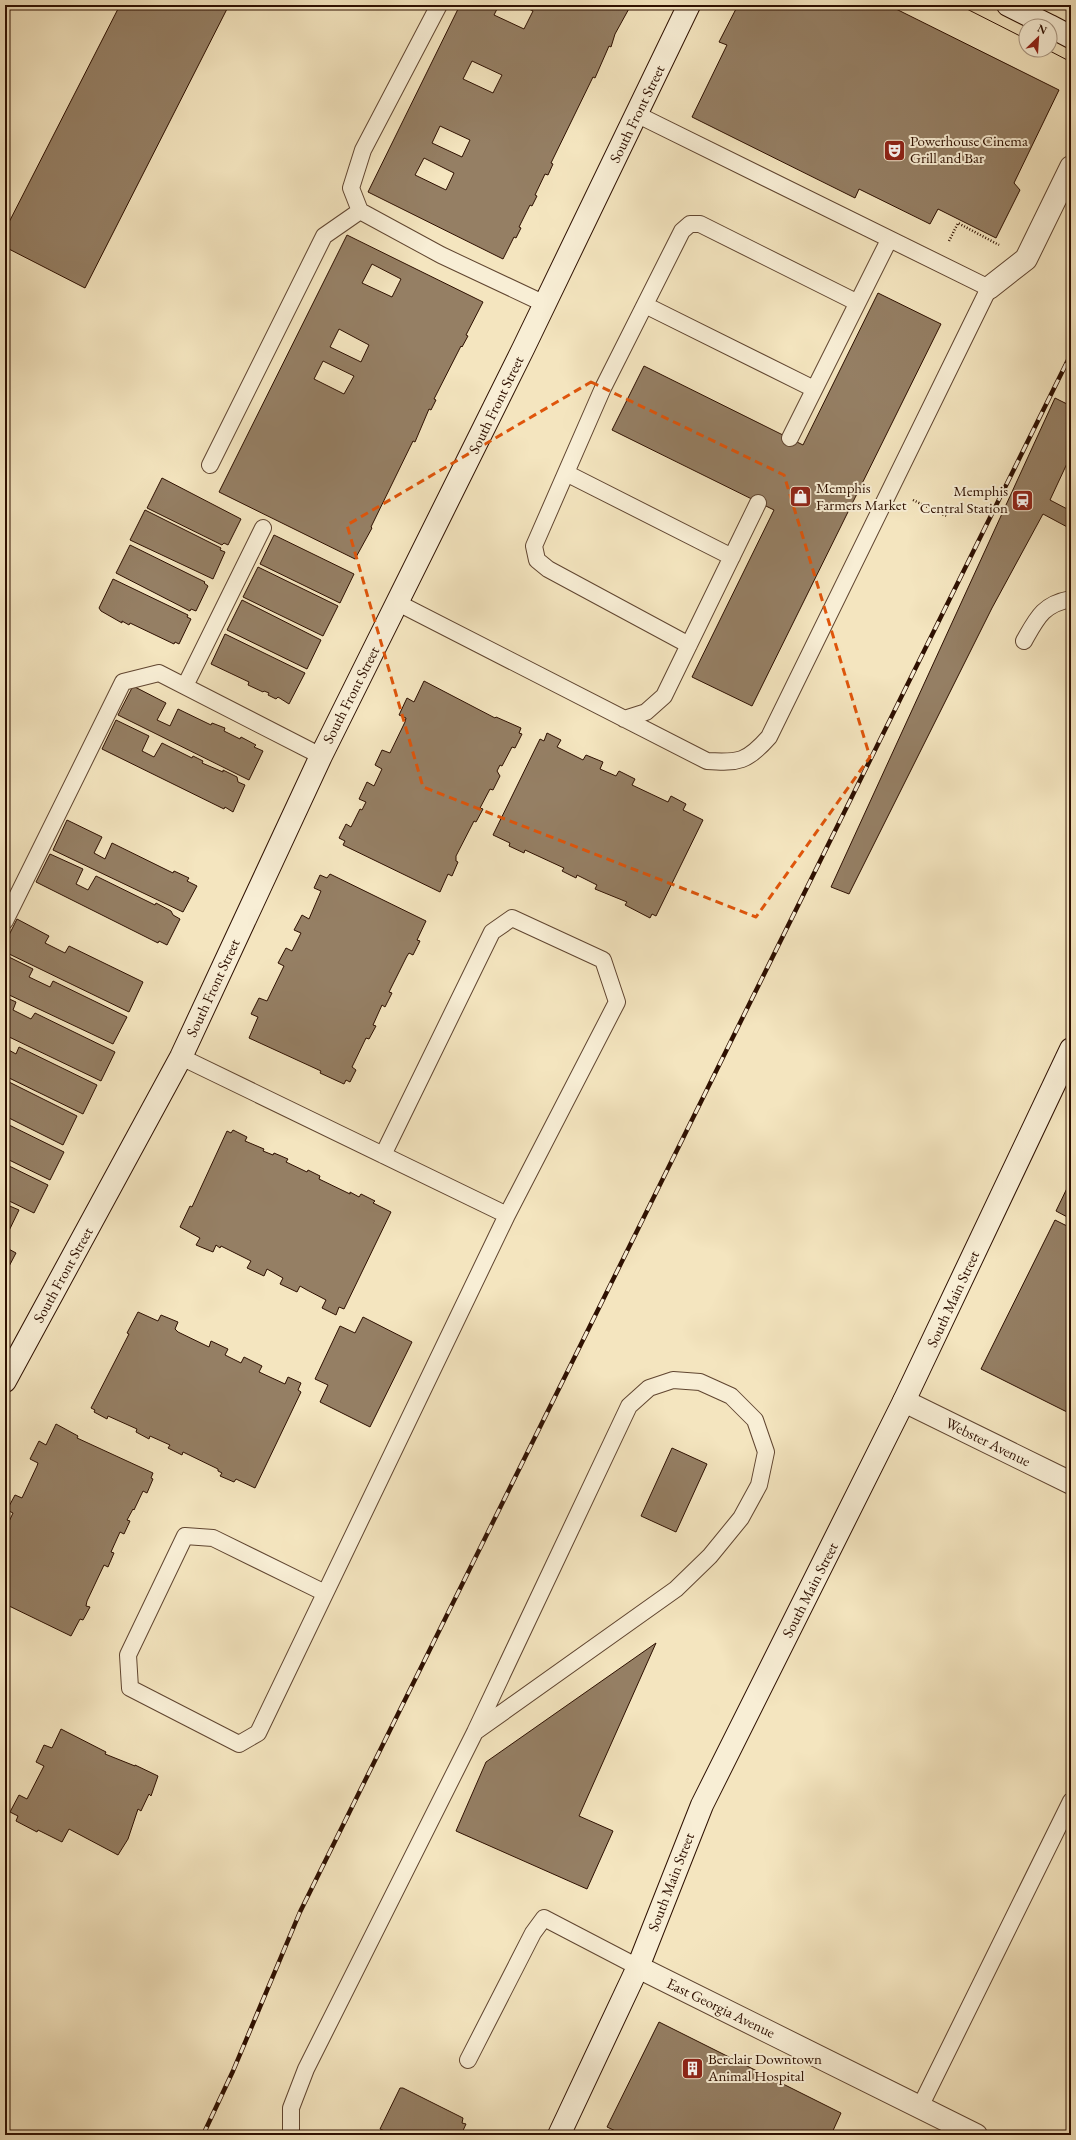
<svg xmlns="http://www.w3.org/2000/svg" width="1076" height="2140" viewBox="0 0 1076 2140" font-family="'EB Garamond',serif">
<style>
.building{fill:#957f64;stroke:#2e1001;fill-rule:evenodd}
.lines{fill:none;stroke-linecap:round;stroke-linejoin:round}
.lane-casing{stroke:#604530;stroke-width:18}
.street-casing{stroke:#604530;stroke-width:24}
.secondary-casing{stroke:#2e1001;stroke-width:24}
.path{stroke:#2e1001;stroke-width:2.5;stroke-dasharray:1 2;stroke-linecap:butt}
.lane{stroke:#f8eed5;stroke-width:16}
.street{stroke:#f8eed5;stroke-width:22}
.secondary{stroke:#f8eed5;stroke-width:22}
.tram{stroke:#2e1001;stroke-width:1}
.rail-casing{stroke:#2e1001;stroke-width:4.5}
.rail{stroke:#f8eed5;stroke-width:3;stroke-dasharray:9;stroke-linecap:butt}
.marked{fill:none;stroke:#df550b;stroke-width:3;stroke-dasharray:8 5;stroke-linejoin:round}
.labels{text-anchor:middle;stroke-width:4;stroke-linejoin:round;paint-order:stroke}
.street-label{font-size:15px;fill:#2e1001;stroke:#f8eed5}
.poi-label{font-size:15px;fill:#2e1001;stroke:#f8eed5;text-anchor:start}
</style>
<rect width="100%" height="100%" fill="#f4e5bf"/>
<filter id="stains"><feTurbulence type="fractalNoise" baseFrequency=".005" numOctaves="4"/><feColorMatrix values="0 0 0 0 .2 0 0 0 0 .09 0 0 0 0 .02 0 0 0 .5 -.17"/></filter>
<radialGradient id="worn" r=".72"><stop offset=".6" stop-color="#630" stop-opacity="0"/><stop offset="1" stop-color="#630" stop-opacity=".3"/></radialGradient>
<path class="building" d="M 120,5 L 229,5 L 85,288 L 5,247 L 5,230 Z
M 460,5 L 499,5 L 494,15 L 524,29 L 533,11 L 521,5 L 631,5 L 615,34 L 611,47 L 609,46 L 595,78 L 593,77 L 551,163 L 553,164 L 548,175 L 545,174 L 535,195 L 537,196 L 532,206 L 530,205 L 519,227 L 521,228 L 516,238 L 514,237 L 503,259 L 368,192 ZM 472,61 L 502,75 L 493,93 L 463,79 ZM 440,126 L 470,140 L 462,157 L 432,143 ZM 424,158 L 454,173 L 446,190 L 415,175 Z
M 738,5 L 888,5 L 1059,90 L 1014,183 L 1020,190 L 996,238 L 938,209 L 930,224 L 859,189 L 855,198 L 692,117 L 727,45 L 719,42 Z
M 347,235 L 483,302 L 466,335 L 468,336 L 462,347 L 461,346 L 434,399 L 436,400 L 431,410 L 429,409 L 415,442 L 413,441 L 371,527 L 372,528 L 355,559 L 219,492 ZM 372,264 L 401,279 L 392,297 L 362,283 ZM 339,329 L 369,345 L 361,362 L 330,347 ZM 323,361 L 354,376 L 344,394 L 314,379 Z
M 878,293 L 941,324 L 752,706 L 692,677 L 774,510 L 612,430 L 644,366 L 803,445 Z
M 1055,398 L 1071,406 L 1071,455 L 1050,500 L 1071,511 L 1071,529 L 1043,514 L 992,608 L 849,894 L 831,887 Z
M 162,478 L 241,519 L 228,545 L 224,543 L 222,545 L 147,508 Z
M 145,510 L 221,548 L 220,550 L 225,552 L 213,579 L 130,540 Z
M 274,535 L 354,574 L 340,603 L 260,564 Z
M 130,545 L 205,582 L 204,583 L 208,586 L 196,611 L 191,609 L 190,611 L 116,573 Z
M 258,567 L 338,606 L 323,636 L 243,597 Z
M 113,579 L 188,615 L 187,617 L 191,619 L 179,644 L 175,642 L 174,644 L 130,623 L 129,625 L 122,621 L 122,623 L 101,611 L 99,608 Z
M 242,600 L 321,640 L 307,669 L 227,630 Z
M 225,634 L 305,673 L 289,704 L 278,697 L 276,699 L 268,695 L 269,693 L 264,691 L 263,692 L 248,685 L 249,682 L 211,664 Z
M 424,681 L 495,718 L 496,717 L 521,728 L 519,733 L 522,734 L 515,748 L 512,747 L 502,766 L 500,765 L 497,771 L 500,776 L 493,790 L 490,789 L 480,808 L 483,809 L 476,822 L 474,821 L 456,856 L 456,861 L 458,862 L 452,876 L 448,874 L 440,892 L 343,845 L 345,841 L 339,838 L 346,824 L 351,827 L 360,809 L 362,810 L 366,802 L 359,799 L 367,782 L 374,786 L 382,769 L 375,765 L 382,750 L 390,753 L 405,722 L 406,718 L 399,715 L 407,698 L 414,702 Z
M 133,686 L 166,703 L 157,720 L 170,726 L 178,709 L 211,725 L 212,723 L 225,728 L 224,731 L 240,739 L 241,737 L 256,745 L 254,747 L 263,751 L 249,780 L 118,715 Z
M 116,720 L 149,736 L 142,751 L 154,757 L 162,743 L 192,758 L 193,756 L 203,761 L 202,763 L 223,772 L 223,770 L 237,777 L 238,782 L 245,785 L 233,812 L 225,807 L 224,809 L 102,749 Z
M 547,733 L 561,740 L 557,747 L 583,760 L 586,755 L 603,762 L 600,769 L 616,776 L 619,771 L 635,779 L 632,785 L 668,802 L 671,796 L 686,804 L 683,810 L 703,820 L 656,916 L 652,914 L 650,918 L 625,905 L 627,902 L 595,889 L 597,885 L 577,875 L 576,878 L 562,871 L 564,868 L 525,850 L 524,853 L 509,846 L 510,843 L 493,835 L 540,739 L 544,741 Z
M 67,820 L 102,837 L 94,853 L 105,859 L 112,843 L 173,873 L 174,871 L 189,878 L 187,881 L 197,886 L 183,912 L 53,850 Z
M 50,854 L 83,869 L 76,884 L 88,890 L 96,876 L 155,905 L 156,903 L 171,911 L 173,915 L 180,919 L 167,945 L 159,941 L 158,943 L 36,882 Z
M 330,874 L 426,921 L 417,940 L 420,941 L 413,955 L 409,953 L 407,956 L 389,992 L 392,993 L 385,1007 L 382,1005 L 373,1025 L 376,1026 L 369,1039 L 366,1038 L 352,1067 L 356,1070 L 350,1082 L 346,1080 L 344,1084 L 320,1073 L 321,1071 L 249,1038 L 258,1017 L 251,1014 L 259,998 L 267,1001 L 284,966 L 278,963 L 286,948 L 292,951 L 301,933 L 294,930 L 302,915 L 309,919 L 321,891 L 314,888 L 320,875 L 327,878 Z
M 17,919 L 49,936 L 45,943 L 65,953 L 69,946 L 143,982 L 129,1012 L 5,952 L 5,943 Z
M 5,955 L 33,969 L 29,977 L 50,987 L 53,981 L 127,1017 L 113,1044 L 5,993 Z
M 5,997 L 16,1002 L 13,1010 L 31,1019 L 35,1013 L 115,1052 L 101,1081 L 5,1035 Z
M 19,1047 L 97,1085 L 83,1114 L 5,1076 L 5,1048 L 16,1054 Z
M 5,1080 L 77,1116 L 63,1145 L 5,1116 Z
M 5,1123 L 64,1152 L 50,1180 L 5,1158 Z
M 233,1130 L 247,1137 L 245,1141 L 264,1149 L 263,1151 L 273,1155 L 274,1153 L 288,1159 L 286,1162 L 307,1172 L 308,1170 L 320,1176 L 319,1179 L 350,1194 L 350,1192 L 359,1197 L 361,1194 L 375,1201 L 373,1203 L 391,1212 L 344,1309 L 339,1307 L 336,1315 L 322,1308 L 326,1300 L 307,1290 L 300,1286 L 297,1292 L 280,1284 L 283,1278 L 267,1269 L 264,1276 L 247,1268 L 251,1261 L 221,1246 L 220,1248 L 216,1245 L 213,1252 L 196,1245 L 200,1238 L 180,1227 L 190,1206 L 192,1207 L 227,1131 L 231,1133 Z
M 5,1164 L 48,1185 L 34,1213 L 5,1199 Z
M 1071,1180 L 1071,1219 L 1056,1211 Z
M 5,1204 L 19,1210 L 5,1239 Z
M 1055,1220 L 1071,1228 L 1071,1414 L 981,1369 Z
M 5,1247 L 16,1253 L 5,1274 Z
M 138,1312 L 158,1321 L 161,1315 L 178,1322 L 175,1329 L 178,1332 L 209,1347 L 211,1341 L 228,1349 L 225,1355 L 241,1363 L 244,1357 L 262,1366 L 259,1372 L 285,1384 L 288,1377 L 301,1383 L 298,1390 L 301,1392 L 255,1488 L 236,1479 L 234,1482 L 220,1476 L 222,1473 L 218,1471 L 218,1469 L 183,1452 L 182,1455 L 168,1448 L 170,1445 L 150,1436 L 149,1439 L 136,1432 L 137,1429 L 108,1416 L 107,1419 L 94,1412 L 95,1410 L 91,1408 L 129,1334 L 127,1333 Z
M 363,1317 L 412,1342 L 370,1427 L 320,1402 L 328,1385 L 315,1379 L 340,1326 L 355,1333 Z
M 56,1424 L 78,1436 L 77,1438 L 153,1473 L 151,1478 L 153,1479 L 147,1493 L 143,1491 L 134,1510 L 133,1509 L 127,1520 L 130,1521 L 124,1534 L 120,1532 L 111,1552 L 114,1553 L 108,1567 L 104,1565 L 87,1601 L 86,1606 L 90,1607 L 83,1620 L 80,1619 L 71,1636 L 5,1604 L 5,1530 L 13,1513 L 7,1510 L 15,1495 L 22,1498 L 37,1466 L 38,1463 L 30,1459 L 39,1441 L 46,1445 Z
M 672,1448 L 707,1464 L 676,1532 L 641,1516 Z
M 656,1643 L 579,1816 L 613,1831 L 587,1889 L 456,1831 L 486,1762 Z
M 61,1729 L 106,1752 L 105,1754 L 135,1766 L 135,1765 L 158,1776 L 151,1796 L 149,1794 L 141,1811 L 138,1809 L 128,1839 L 118,1855 L 69,1829 L 62,1842 L 38,1830 L 37,1832 L 16,1821 L 18,1816 L 10,1812 L 19,1795 L 27,1799 L 44,1766 L 36,1762 L 44,1745 L 52,1748 Z
M 659,2022 L 841,2113 L 831,2135 L 624,2135 L 607,2127 Z
M 400,2088 L 403,2088 L 463,2118 L 462,2123 L 466,2124 L 461,2135 L 385,2135 L 387,2132 L 380,2129 Z"/>
<g class="lines">
<defs>
<path id="lane" d="M 439,5 L 363,150 L 351,188 L 360,211 L 441,255 L 545,304
M 645,305 L 814,389
M 790,438 L 889,240
M 210,465 L 324,236 L 360,211
M 566,473 L 732,557
M 398,603 L 707,761 C 739,763 747,762 769,737 L 989,288 L 636,114
M 1024,641 C 1037,618 1043,604 1071,599
M 689,645 L 548,569 L 537,560 L 534,546 L 603,388 L 682,231 L 690,224 L 700,224 L 856,302
M 185,686 L 263,528
M 624,719 L 646,712 L 664,696 L 758,503
M 5,921 L 123,682 L 159,673 L 321,756
M 181,1057 L 507,1215 L 258,1733 L 239,1744 L 130,1688 L 128,1655 L 185,1536 L 213,1538 L 325,1593
M 383,1155 L 492,932 L 512,918 L 603,960 L 617,1002 L 507,1215
M 468,2060 L 533,1933 L 544,1918 L 638,1967
M 920,2107 L 1071,1801
M 291,2135 L 291,2108 L 306,2069 L 475,1732 L 629,1406 L 649,1388 L 673,1380 L 700,1382 L 731,1396 L 755,1420 L 766,1452 L 759,1485 L 741,1518 L 710,1556 L 676,1589 L 475,1732"/>
<path id="street" d="M 989,288 L 1026,259 L 1071,167
M 904,1401 L 1071,1483
M 638,1967 L 976,2135"/>
<path id="secondary" d="M 1008,5 L 1050,26
M 1050,26 L 1071,37
M 5,1381 L 181,1057 L 321,756 L 523,349 L 689,5
M 559,2135 L 638,1967 L 702,1805 L 904,1401 L 1071,1049"/>
</defs>
<use href="#lane" class="lane-casing"/>
<use href="#street" class="street-casing"/>
<use href="#secondary" class="secondary-casing"/>
<path class="path" d="M 949,241 L 958,223 L 999,245
M 913,500 L 946,516"/>
<use href="#lane" class="lane"/>
<use href="#street" class="street"/>
<use href="#secondary" class="secondary"/>
<path class="tram" d="M 959,5 L 1026,39
M 1048,50 L 1071,62"/>
<defs>
<path id="rail" d="M 203,2135 L 233,2071 L 300,1912 L 1071,354"/>
</defs>
<use href="#rail" class="rail-casing"/>
<use href="#rail" class="rail"/>
</g>
<path class="marked" d="M 591,382 L 784,475 L 870,757 L 756,917 L 423,787 L 347,525 Z"/>
<defs>
<symbol id="theatre-square" viewBox="-11 -11 22 22"><rect x="-9" y="-9" width="18" height="18" rx="4" fill="#8f2418" stroke="#f8eed5"/><path d="M-5-5.5Q0-4 5-5.5V0Q5 5 0 6Q-5 5-5 0ZM-3.3-2.5H-1v1.5H-3.3ZM1-2.5H3.3v1.5H1ZM-2.8 1Q0 5.5 2.8 1Z" fill="#fff"/></symbol>
<symbol id="shop-square" viewBox="-11 -11 22 22"><rect x="-9" y="-9" width="18" height="18" rx="4" fill="#8f2418" stroke="#f8eed5"/><path d="M-5-2.5h2.3a2.7 3.5 0 0 1 5.4 0H5L5.5 6h-11ZM-1.5-2.5h3a1.5 2.3 0 0 0-3 0Z" fill="#fff"/></symbol>
<symbol id="station-square" viewBox="-11 -11 22 22"><rect x="-9" y="-9" width="18" height="18" rx="4" fill="#8f2418" stroke="#f8eed5"/><path d="M-3-6H3Q5-6 5-4V2Q5 4 3 4L4.5 6H3L1.5 4h-3L-3 6H-4.5L-3 4Q-5 4-5 2V-4Q-5-6-3-6ZM-3.5-4v3h7v-3ZM-3.5 1v1.5H-2V1ZM2 1v1.5H3.5V1Z" fill="#fff"/></symbol>
<symbol id="building-square" viewBox="-11 -11 22 22"><rect x="-9" y="-9" width="18" height="18" rx="4" fill="#8f2418" stroke="#f8eed5"/><path d="M-4-6H4V6H1V3H-1V6H-4ZM-2.5-4.3h1.7v1.8h-1.7ZM.8-4.3h1.7v1.8H.8ZM-2.5-1h1.7V.8h-1.7ZM.8-1h1.7V.8H.8Z" fill="#fff"/></symbol>
</defs>
<g fill-rule="evenodd">
<use href="#theatre-square" x="882" y="138" width="25" height="25"/>
<use href="#shop-square" x="788" y="484" width="25" height="25"/>
<use href="#station-square" x="1010" y="488" width="25" height="25"/>
<use href="#building-square" x="680" y="2056" width="25" height="25"/>
</g>
<g class="labels">
<g class="street-label">
<text transform="translate(637 114) rotate(-64)" y="5">South Front Street</text>
<text transform="translate(496 405) rotate(-64)" y="5">South Front Street</text>
<text transform="translate(351 695) rotate(-63)" y="5">South Front Street</text>
<text transform="translate(213 988) rotate(-65)" y="5">South Front Street</text>
<text transform="translate(63 1275) rotate(-61)" y="5">South Front Street</text>
<text transform="translate(953 1299) rotate(-65)" y="5">South Main Street</text>
<text transform="translate(988 1442) rotate(26)" y="5">Webster Avenue</text>
<text transform="translate(810 1590) rotate(-63)" y="5">South Main Street</text>
<text transform="translate(671 1882) rotate(-69)" y="5">South Main Street</text>
<text transform="translate(721 2008) rotate(26)" y="5">East Georgia Avenue</text>
</g>
<g class="poi-label">
<text x="910" y="146">Powerhouse Cinema<tspan x="910" dy="17">Grill and Bar</tspan></text>
<text x="816" y="493">Memphis<tspan x="816" dy="17">Farmers Market</tspan></text>
<text x="1008" y="496" text-anchor="end">Memphis<tspan x="1008" dy="17">Central Station</tspan></text>
<text x="708" y="2064">Berclair Downtown<tspan x="708" dy="17">Animal Hospital</tspan></text>
</g>
</g>
<rect width="1076" height="2140" fill="none" stroke="#f4e5bf" stroke-width="20"/>
<rect x="6" y="6" width="1064" height="2128" fill="none" stroke="#2e1001" stroke-width="2"/>
<rect x="10" y="10" width="1056" height="2120" fill="none" stroke="#2e1001"/>
<g transform="translate(1038 38) rotate(25)"><circle r="19" fill="#f8eed5" stroke="#a79580"/>
<path d="M0-3L7 15L0 10L-7 15Z" fill="#8f2418"/>
<text y="-6" font-size="11" font-weight="bold" text-anchor="middle" fill="#2e1001">N</text>
</g>
<rect width="100%" height="100%" filter="url(#stains)"/>
<rect width="100%" height="100%" fill="url(#worn)"/>
</svg>
